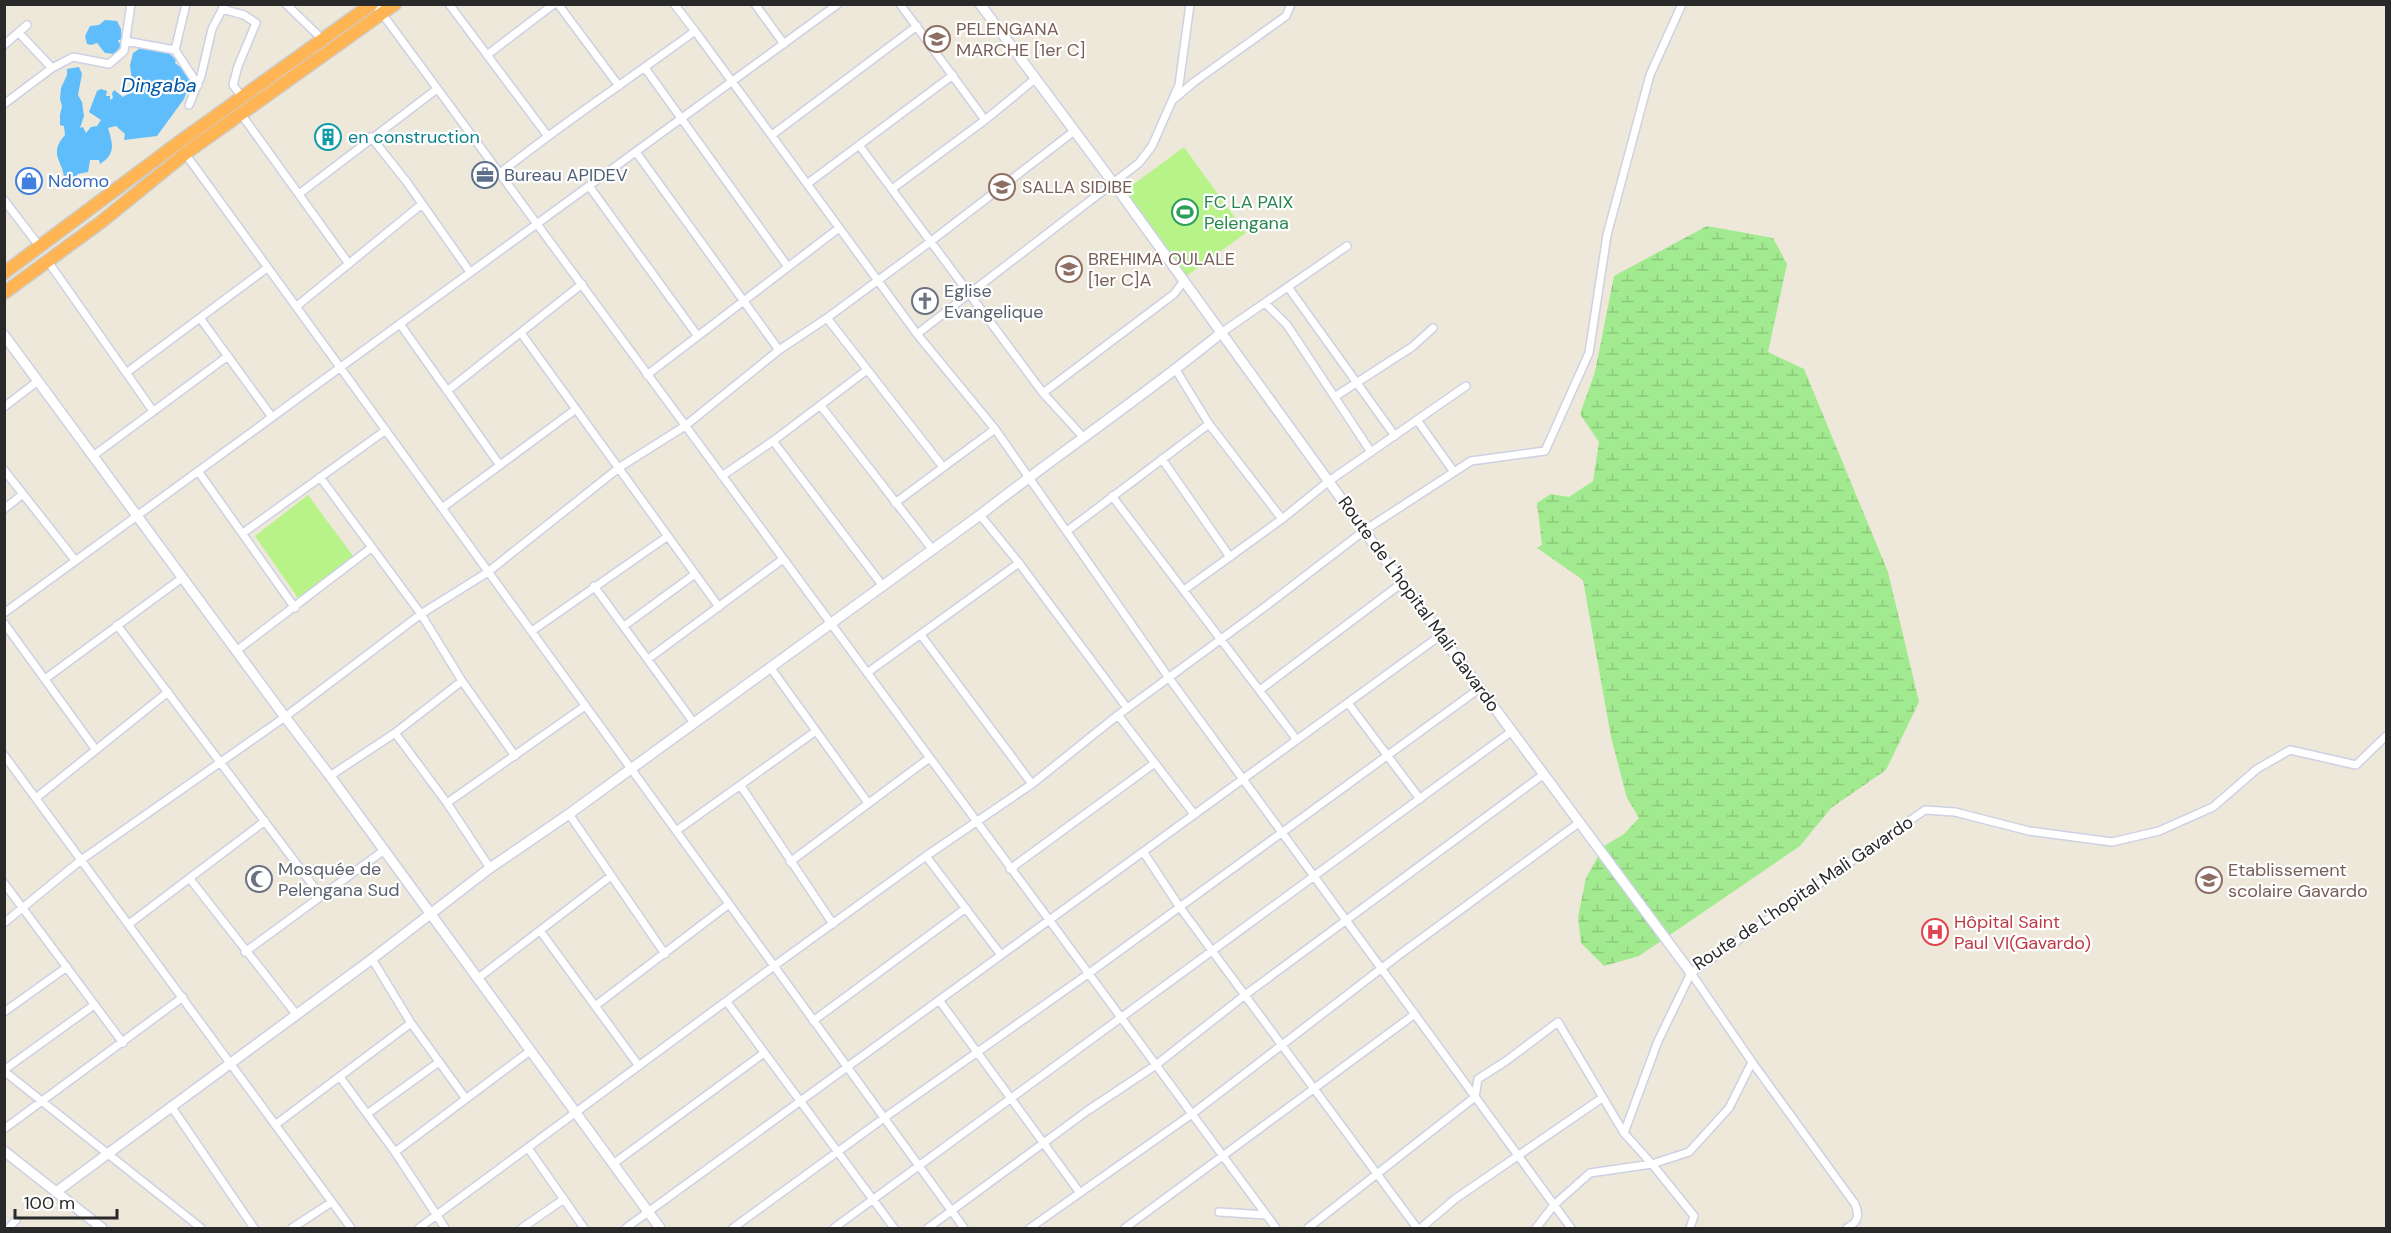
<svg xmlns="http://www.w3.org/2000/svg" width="2391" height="1233" viewBox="0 0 2391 1233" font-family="'DM Sans',sans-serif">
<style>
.wetland{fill:url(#wetland-marsh)}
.pitch{fill:#b8f38a}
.water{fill:#60bdfc}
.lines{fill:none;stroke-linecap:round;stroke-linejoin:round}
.street-casing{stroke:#ced0e4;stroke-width:10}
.secondary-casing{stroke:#ced0e4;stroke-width:12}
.highway-casing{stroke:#ccc;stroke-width:15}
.street{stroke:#fff;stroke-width:7}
.secondary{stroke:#fff;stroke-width:9}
.highway{stroke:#ffb553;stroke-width:12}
.labels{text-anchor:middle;stroke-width:4.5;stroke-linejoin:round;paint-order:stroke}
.education-label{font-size:18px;fill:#785e54;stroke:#fff;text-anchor:start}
.culture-label{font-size:18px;fill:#0d838f;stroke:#fff;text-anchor:start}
.service-label{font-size:18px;fill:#4e5e75;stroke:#fff;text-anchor:start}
.shop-label{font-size:18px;fill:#366cbe;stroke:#fff;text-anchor:start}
.leisure-label{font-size:18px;fill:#27864d;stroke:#fff;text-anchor:start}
.worship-label{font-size:18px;fill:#5b616d;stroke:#fff;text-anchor:start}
.street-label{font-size:18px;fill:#292929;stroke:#fff}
.health-label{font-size:18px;fill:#be3a42;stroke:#fff;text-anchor:start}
.water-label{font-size:20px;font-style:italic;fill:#0056a7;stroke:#fff}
</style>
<defs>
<pattern id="wetland-marsh" width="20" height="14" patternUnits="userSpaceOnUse" patternTransform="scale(1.5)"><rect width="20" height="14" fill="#a2ea8f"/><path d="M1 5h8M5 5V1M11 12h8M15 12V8" fill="none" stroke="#8cc97b"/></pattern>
</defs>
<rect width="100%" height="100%" fill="#ede8d9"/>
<path class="wetland" d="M 1707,226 L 1773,238 L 1787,264 L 1768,352 L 1804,369 L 1888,572 L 1919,702 L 1886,770 L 1831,808 L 1800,846 L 1639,956 L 1604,966 L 1581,943 L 1578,917 L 1586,878 L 1604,846 L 1624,834 L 1639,818 L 1627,798 L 1611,737 L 1583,580 L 1537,548 L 1542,545 L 1537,503 L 1551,494 L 1569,497 L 1593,481 L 1599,442 L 1580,414 L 1595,372 L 1614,276 Z"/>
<path class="pitch" d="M 1184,147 L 1246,233 L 1185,277 L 1123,192 Z
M 308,495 L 353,556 L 298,598 L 255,536 Z"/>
<path class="water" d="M 105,20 L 117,21 L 121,29 L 122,40 L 118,40 L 121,46 L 114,54 L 105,53 L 97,43 L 91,45 L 87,44 L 85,36 L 90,26 L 99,25 Z
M 142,47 L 169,53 L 176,60 L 175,63 L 187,72 L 191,79 L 184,99 L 157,136 L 124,140 L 125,134 L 116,126 L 108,128 C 113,144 116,154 100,164 L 99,160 L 90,160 L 88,172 L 78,174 L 69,184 L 63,185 C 69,164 45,157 65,135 L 64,126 L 60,125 L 60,115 L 62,106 L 60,99 L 61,88 L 67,75 L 67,69 L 79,67 L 82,74 L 78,95 L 82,102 L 84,116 L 80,128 L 83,127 L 86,133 L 91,127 L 97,126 L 101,120 L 89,112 L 97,91 L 101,89 L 107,91 L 106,96 L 110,96 L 110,100 L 113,98 L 112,93 L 114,90 L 123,97 L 129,93 L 124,93 L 125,91 L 133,90 L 130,65 L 133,53 Z"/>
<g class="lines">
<defs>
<path id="street" d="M 286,4 L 323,40
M 375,4 L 1276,1228
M 449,4 L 547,135
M 558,4 L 619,86
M 674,4 L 695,31 L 917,334 L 995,429 L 1169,678 L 1571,1228
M 755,4 L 784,44
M 900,4 L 985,120
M 222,9 L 244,15 L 256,23 L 238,66 L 233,85 L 242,97
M 19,33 L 52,68 L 73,57 L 109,64 L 124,51 L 131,4
M 125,41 L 175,50 L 198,85
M 4,45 L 27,25
M 175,50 L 186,4
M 487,55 L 554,4
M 645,68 L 788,267
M 1174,99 L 1194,82 L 1286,16 L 1291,4
M 4,104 L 52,68
M 189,105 L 201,76 L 212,29 L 225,4
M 241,114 L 349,264
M 772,135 L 917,26
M 371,137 L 406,181 L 470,272
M 859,145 L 1043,393 L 1084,438
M 184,152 L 964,1228
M 636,152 L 779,350
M 499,174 C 562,123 630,79 695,31
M 807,184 L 953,75
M 589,186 L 697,335
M 892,189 L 985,120 L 1035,79
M 299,194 L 437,89
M 4,200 L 40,247
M 47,260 L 153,411
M 1288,287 L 1395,436
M 1265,303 L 1287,325 L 1371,452
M 297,306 L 422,204
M 200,318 L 272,417
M 827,318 L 943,467
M 400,324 L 499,464
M 521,333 L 719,607
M 1221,333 L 1347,246
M 917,334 L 1139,163 L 1152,146 L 1179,85 L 1190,4
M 1176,370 L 1209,424 L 1282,519
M 126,373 L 267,268
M 647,375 L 839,228
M 447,391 L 582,284
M 1043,393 L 1174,294 L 1183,282
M 1336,396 L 1412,347 L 1433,328
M 821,406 L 932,549
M 4,407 L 38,381
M 1417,420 L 1454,472
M 773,441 L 882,585
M 93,456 L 228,356
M 1162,459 L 1230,557
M 4,470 L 75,560
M 198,471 L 295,608
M 722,476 L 773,441 L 867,370
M 320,477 L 421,614 L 462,681 L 515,756
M 1112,496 L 1297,740
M 895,503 L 995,429
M 442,508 L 576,409
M 4,509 L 23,494
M 980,515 L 1019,563 L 1127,708
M 1067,531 L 1209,424
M 243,533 L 386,430
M 594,586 L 694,723
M 1184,590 L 1282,519 L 1329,481 L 1466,386
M 4,613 L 838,4
M 4,623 L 96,750
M 117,625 L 320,895
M 624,626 L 695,574
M 532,631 L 668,536
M 921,635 L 1032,784
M 236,651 L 371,548
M 648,659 L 783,559
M 770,667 L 868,803
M 867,673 L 1019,563
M 45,679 L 182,578
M 1260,690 L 1402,583
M 1348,703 L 1420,799
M 1118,715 L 1194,814
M 395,733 L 447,803 L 490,868
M 4,755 L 351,1228
M 330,776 L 395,733 L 462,681
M 741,786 L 833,924
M 36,798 L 168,692
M 447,803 L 585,706
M 569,814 L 665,954
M 676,831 L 816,731
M 1144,853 L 1179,906 L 1417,1228
M 926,856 L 1001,955
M 790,862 L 928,759
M 1010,869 L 1155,763
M 190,879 L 296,1014
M 4,883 L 123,1043
M 4,923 L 81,860 L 285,717 L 421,614 L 488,572 L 620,467 L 685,426 L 779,350 L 827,318 L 930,242 L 1073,132
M 129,924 L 265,821
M 541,932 L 639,1066
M 245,952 L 383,851
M 372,959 L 411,1023 L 466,1099
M 477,979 L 611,876
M 939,1000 L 1080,1193
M 727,1002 L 894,1228
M 595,1006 L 729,904
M 4,1012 L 67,967
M 813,1021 L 966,908
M 1752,1062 L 1855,1204 C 1860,1216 1858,1222 1847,1228
M 4,1070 L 94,1005
M 4,1071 L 201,1228
M 340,1077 L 395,1152 L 445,1228
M 171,1106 L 254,1228
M 367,1114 L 439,1062
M 275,1125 L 411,1023
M 4,1129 L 183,997
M 1624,1133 L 1658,1041 L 1691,973 L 1925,810 L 1955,812 L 2029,831 L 2112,842 L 2159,831 L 2213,807 L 2257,769 L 2290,750 L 2356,765 L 2386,736
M 528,1148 L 584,1228
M 395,1152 L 530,1051
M 613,1164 L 764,1053
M 1219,1212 L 1266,1215
M 9,1228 L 16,1220
M 292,1228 L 332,1202
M 419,1228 L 774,966 L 926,856 L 1032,784 L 1118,715 L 1266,606 L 1365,530 L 1471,461 L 1545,451 L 1589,353 L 1607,235 L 1650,75 L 1682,4
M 522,1228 L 564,1199
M 626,1228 L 1441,635
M 733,1228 L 884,1118 L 1088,974 L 1480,688
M 834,1228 L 1512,731
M 928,1228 L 1087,1111 L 1156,1065 L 1245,995 L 1544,774
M 1030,1228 L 1192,1114 L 1399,955 L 1580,822
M 1125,1228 L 1415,1014
M 1308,1228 L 1475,1097 L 1478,1079 L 1506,1061 L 1558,1022 L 1624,1133 L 1652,1164 L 1694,1216 L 1690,1228
M 1421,1228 L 1455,1199 L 1602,1098
M 1536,1228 L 1554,1205 L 1590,1173 L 1652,1164 L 1689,1152 L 1729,1108 L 1752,1062 L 1691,973"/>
<path id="secondary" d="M 980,4 L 1114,184 L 1402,583 L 1691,973
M 4,335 L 285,717 L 330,776 L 660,1228
M 4,1151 L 102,1228
M 56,1192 L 372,959 L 490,868 L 569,814 L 980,515 C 1059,453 1143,397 1221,333"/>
<path id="highway" d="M 4,273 L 178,143 L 372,4
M 4,293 L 101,222 L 186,153 L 395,4"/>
</defs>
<use href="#street" class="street-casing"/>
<use href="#secondary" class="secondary-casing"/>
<use href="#highway" class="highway-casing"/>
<use href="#street" class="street"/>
<use href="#secondary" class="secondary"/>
<use href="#highway" class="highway"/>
</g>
<defs>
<symbol id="school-ring" viewBox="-11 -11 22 22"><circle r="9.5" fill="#fff" stroke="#8d6e63" stroke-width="1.5"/><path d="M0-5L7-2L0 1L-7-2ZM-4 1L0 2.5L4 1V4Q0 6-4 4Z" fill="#8d6e63"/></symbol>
<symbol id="building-ring" viewBox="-11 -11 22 22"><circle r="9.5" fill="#fff" stroke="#0f9aa8" stroke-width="1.5"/><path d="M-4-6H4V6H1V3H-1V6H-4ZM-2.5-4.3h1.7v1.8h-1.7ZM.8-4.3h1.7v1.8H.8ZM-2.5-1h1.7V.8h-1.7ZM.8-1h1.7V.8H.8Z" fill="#0f9aa8"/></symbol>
<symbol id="office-ring" viewBox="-11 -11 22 22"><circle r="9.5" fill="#fff" stroke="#5c6f8a" stroke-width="1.5"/><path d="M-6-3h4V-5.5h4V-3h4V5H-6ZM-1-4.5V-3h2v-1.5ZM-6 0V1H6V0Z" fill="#5c6f8a"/></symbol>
<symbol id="shop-ring" viewBox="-11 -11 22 22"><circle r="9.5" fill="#fff" stroke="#3f7fe0" stroke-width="1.5"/><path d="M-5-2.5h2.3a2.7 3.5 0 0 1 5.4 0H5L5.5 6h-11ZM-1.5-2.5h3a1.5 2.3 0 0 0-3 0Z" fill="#3f7fe0"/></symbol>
<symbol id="stadium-ring" viewBox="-11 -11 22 22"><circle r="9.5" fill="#fff" stroke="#2e9e5b" stroke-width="1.5"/><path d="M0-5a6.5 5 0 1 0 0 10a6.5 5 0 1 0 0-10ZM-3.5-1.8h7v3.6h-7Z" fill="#2e9e5b"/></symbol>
<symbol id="church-ring" viewBox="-11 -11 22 22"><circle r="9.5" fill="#fff" stroke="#6b7280" stroke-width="1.5"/><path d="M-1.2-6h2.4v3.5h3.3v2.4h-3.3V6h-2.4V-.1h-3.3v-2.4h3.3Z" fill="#6b7280"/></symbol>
<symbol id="mosque-ring" viewBox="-11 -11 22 22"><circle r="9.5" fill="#fff" stroke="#6b7280" stroke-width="1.5"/><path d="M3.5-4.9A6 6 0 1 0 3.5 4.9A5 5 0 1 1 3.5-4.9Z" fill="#6b7280"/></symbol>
<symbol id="hospital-ring" viewBox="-11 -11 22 22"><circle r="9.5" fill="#fff" stroke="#e0444e" stroke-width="1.5"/><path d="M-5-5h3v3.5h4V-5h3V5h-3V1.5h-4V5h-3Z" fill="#e0444e"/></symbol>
</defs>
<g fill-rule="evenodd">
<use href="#school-ring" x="922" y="24" width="30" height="30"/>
<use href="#building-ring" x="313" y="122" width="30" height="30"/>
<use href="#office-ring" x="470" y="160" width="30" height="30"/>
<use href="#shop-ring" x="14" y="166" width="30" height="30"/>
<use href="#school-ring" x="987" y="172" width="30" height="30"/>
<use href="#stadium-ring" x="1170" y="197" width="30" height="30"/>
<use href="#school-ring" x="1054" y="254" width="30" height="30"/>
<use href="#church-ring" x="910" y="286" width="30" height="30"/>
<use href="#mosque-ring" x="244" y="864" width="30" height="30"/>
<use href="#school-ring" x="2194" y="865" width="30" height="30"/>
<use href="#hospital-ring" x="1920" y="917" width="30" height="30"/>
</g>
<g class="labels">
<g class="education-label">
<text x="956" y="35">PELENGANA<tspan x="956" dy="21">MARCHE [1er C]</tspan></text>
<text x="1022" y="193">SALLA SIDIBE</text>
<text x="1088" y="265">BREHIMA OULALE<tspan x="1088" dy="21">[1er C]A</tspan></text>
<text x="2228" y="876">Etablissement<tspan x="2228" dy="21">scolaire Gavardo</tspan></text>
</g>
<g class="culture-label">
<text x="348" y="143">en construction</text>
</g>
<g class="service-label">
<text x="504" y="181">Bureau APIDEV</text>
</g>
<g class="shop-label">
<text x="48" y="187">Ndomo</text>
</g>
<g class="leisure-label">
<text x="1204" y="208">FC LA PAIX<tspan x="1204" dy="21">Pelengana</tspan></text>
</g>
<g class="worship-label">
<text x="944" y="297">Eglise<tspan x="944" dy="21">Evangelique</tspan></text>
<text x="278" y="875">Mosquée de<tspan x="278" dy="21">Pelengana Sud</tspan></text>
</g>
<g class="street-label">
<text transform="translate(1419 604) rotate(54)" y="6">Route de L'hopital Mali Gavardo</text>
<text transform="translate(1803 893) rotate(-34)" y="6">Route de L'hopital Mali Gavardo</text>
</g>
<g class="health-label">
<text x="1954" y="928">Hôpital Saint<tspan x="1954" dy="21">Paul VI(Gavardo)</tspan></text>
</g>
<g class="water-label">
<text x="159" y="92">Dingaba</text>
</g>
</g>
<rect width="2391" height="1233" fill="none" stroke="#292929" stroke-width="12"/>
<path d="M15 1209v9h102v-9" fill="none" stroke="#292929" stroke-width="3"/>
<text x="24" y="1209" font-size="18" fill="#292929" stroke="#ffffff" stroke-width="4.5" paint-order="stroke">100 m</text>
</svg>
